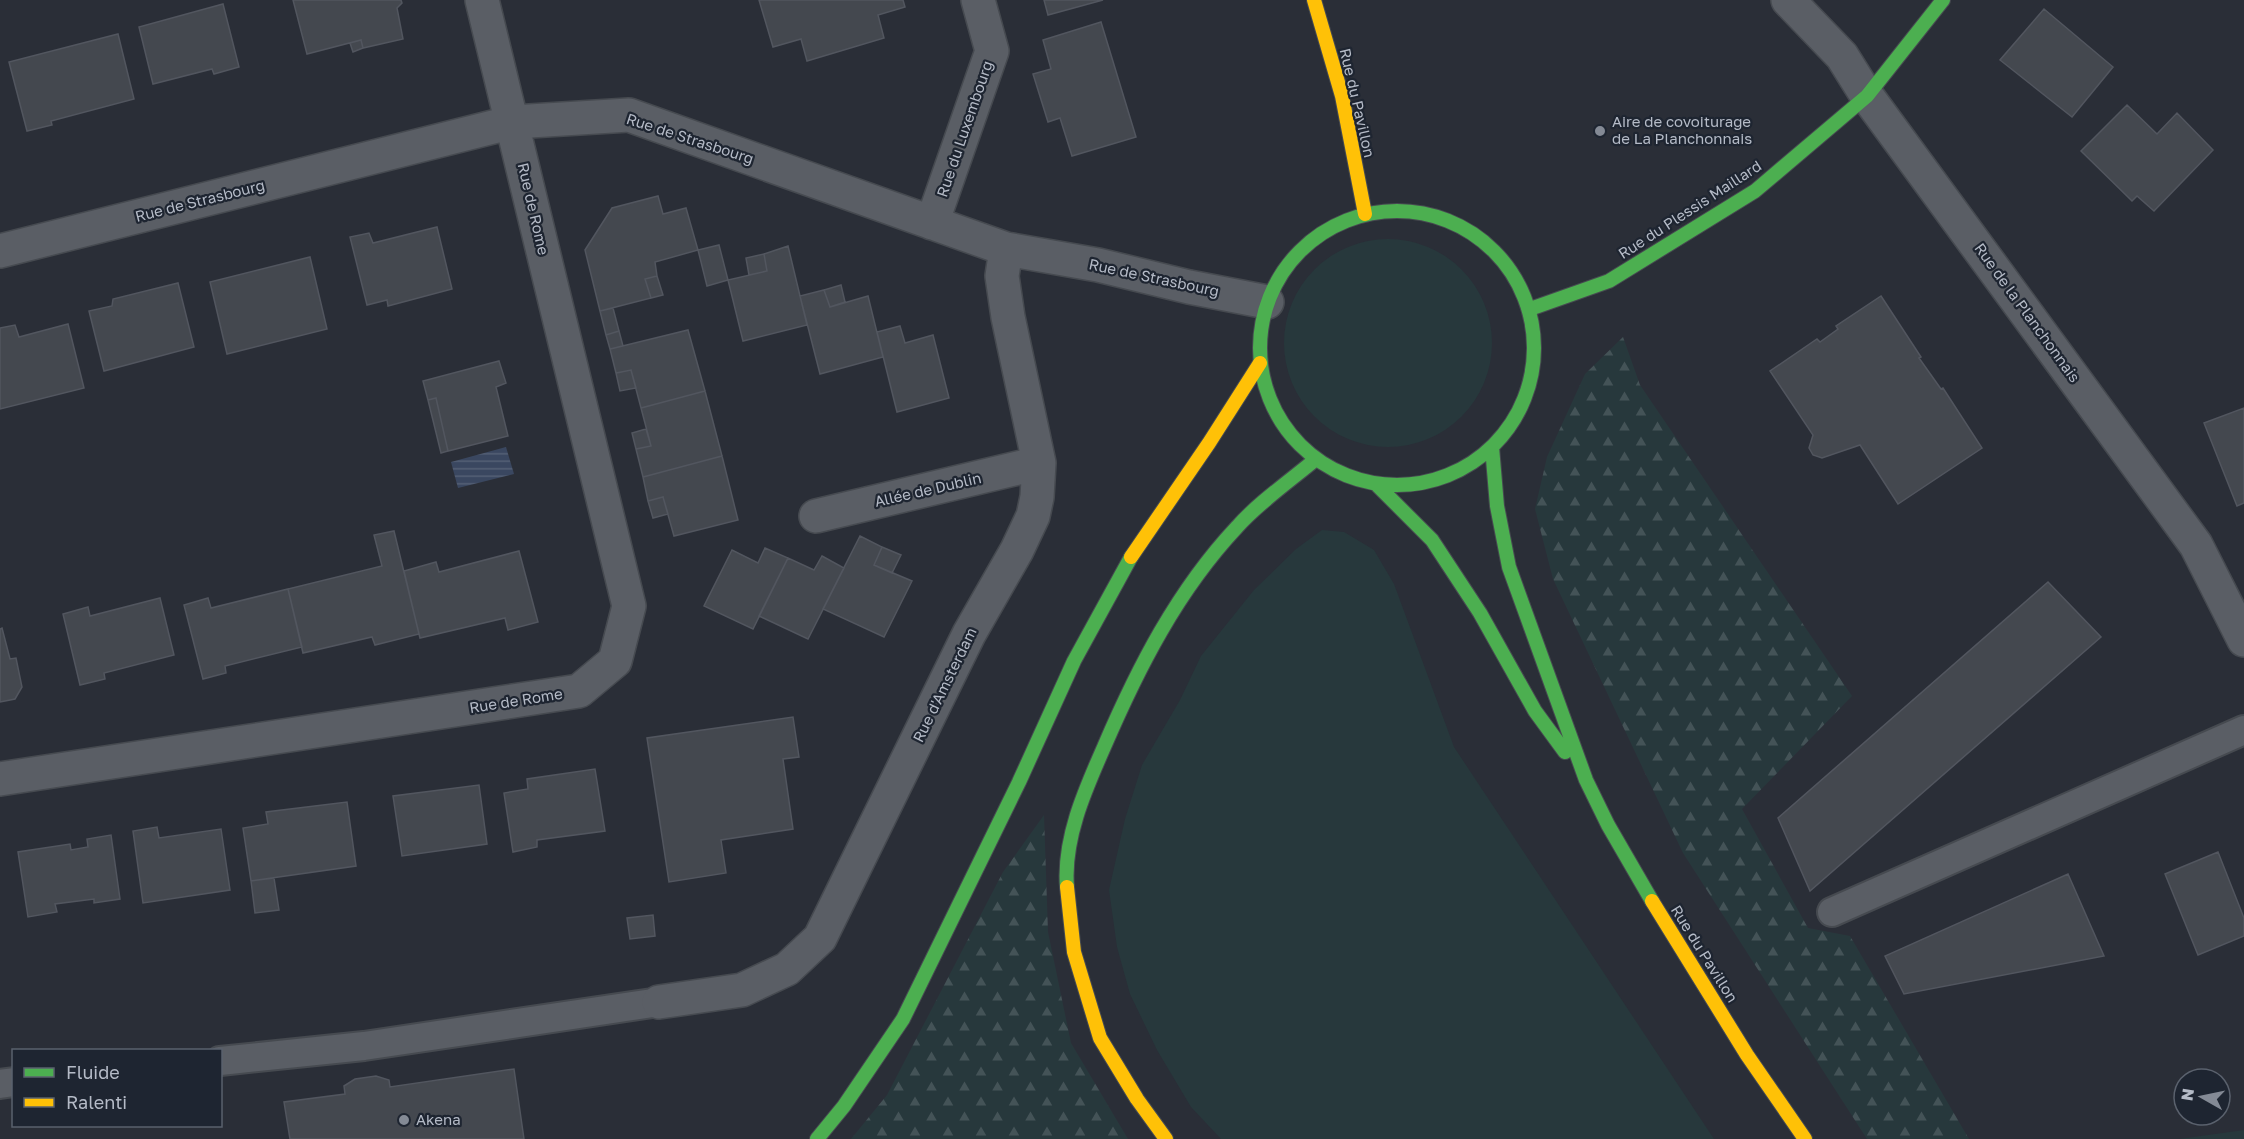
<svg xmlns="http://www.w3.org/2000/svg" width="2244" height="1139" viewBox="0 0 2244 1139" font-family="'Golos Text',sans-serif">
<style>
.green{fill:#27383c}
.forest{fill:url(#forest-firs)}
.water{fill:url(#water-rules)}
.building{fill:#44484f;stroke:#52565f;stroke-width:1.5}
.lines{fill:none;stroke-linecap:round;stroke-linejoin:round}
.lane-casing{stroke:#464a50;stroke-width:32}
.street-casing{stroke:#464a50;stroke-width:36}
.fast-casing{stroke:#464a50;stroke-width:16}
.slow-casing{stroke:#464a50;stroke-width:16}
.lane{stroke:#5a5e65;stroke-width:28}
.street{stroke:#5a5e65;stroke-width:33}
.fast{stroke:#4caf50;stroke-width:14}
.slow{stroke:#ffc107;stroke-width:14}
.poi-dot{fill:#848a95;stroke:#1e2531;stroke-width:2}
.labels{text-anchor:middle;stroke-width:4.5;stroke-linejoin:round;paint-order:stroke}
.street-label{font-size:15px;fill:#b5bbc7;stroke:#1e2531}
.poi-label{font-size:15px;fill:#b5bbc7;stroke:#1e2531;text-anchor:start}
</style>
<defs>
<pattern id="forest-firs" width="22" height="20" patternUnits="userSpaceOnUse" patternTransform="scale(1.5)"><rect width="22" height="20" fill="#27383c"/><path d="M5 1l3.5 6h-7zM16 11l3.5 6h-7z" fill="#445357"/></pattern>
<pattern id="water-rules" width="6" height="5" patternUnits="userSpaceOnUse" patternTransform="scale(1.5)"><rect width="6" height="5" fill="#3a4760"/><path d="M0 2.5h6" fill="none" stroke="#546075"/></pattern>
</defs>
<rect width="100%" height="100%" fill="#2a2e37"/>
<path class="green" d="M1284 343a104 104 0 1 1 208 0a104 104 0 1 1-208 0Z
M 1322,530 L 1344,532 L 1374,550 L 1394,584 L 1454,747 L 1714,1139 L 1221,1139 L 1191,1107 L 1157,1050 L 1130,994 L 1117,947 L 1109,890 L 1125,819 L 1142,765 L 1180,700 L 1201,656 L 1254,590 L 1296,549 Z
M 2244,1130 L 2244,1139 L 2179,1139 Z"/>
<path class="forest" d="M 1623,337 L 1640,385 L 1852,696 L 1742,809 L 1808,928 L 1850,936 L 1969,1139 L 1867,1139 L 1683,853 L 1553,579 L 1535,509 L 1547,457 L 1585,374 Z
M 1044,815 L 1048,932 L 1071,1043 L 1128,1139 L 851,1139 L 887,1095 L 1003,872 Z"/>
<path class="water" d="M 506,447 L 514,474 L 458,488 L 451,462 Z"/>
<path class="building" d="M 293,0 L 401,0 L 402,3 L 397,8 L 403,39 L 363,48 L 361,40 L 307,54 Z
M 759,0 L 903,0 L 905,7 L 878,15 L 884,38 L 807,61 L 801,39 L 773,47 Z
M 1044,0 L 1103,0 L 1048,15 Z
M 223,4 L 239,67 L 214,74 L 212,69 L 153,84 L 139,27 Z
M 2044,9 L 2113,67 L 2072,117 L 2000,60 Z
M 1101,22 L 1136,137 L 1072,156 L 1060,118 L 1048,122 L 1033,74 L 1051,69 L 1043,40 Z
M 118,34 L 134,99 L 51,121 L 52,125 L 27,131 L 9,62 Z
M 361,40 L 363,48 L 353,52 L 350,43 Z
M 2127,105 L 2157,134 L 2177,113 L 2213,150 L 2154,211 L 2137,196 L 2132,201 L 2081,151 Z
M 658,196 L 663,214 L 686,208 L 698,250 L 655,262 L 657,276 L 645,279 L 651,298 L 600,311 L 585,250 L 612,208 Z
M 437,227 L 452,289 L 388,306 L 387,300 L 367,305 L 350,237 L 369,233 L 373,243 Z
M 719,245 L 728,280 L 707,286 L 698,250 Z
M 788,246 L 807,325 L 743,341 L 728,280 L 767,271 L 764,254 Z
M 764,254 L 767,271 L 749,275 L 746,258 Z
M 310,257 L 327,329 L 227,354 L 210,282 Z
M 657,276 L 663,295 L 651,298 L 645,279 Z
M 178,283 L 194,347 L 104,371 L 89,311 L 112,306 L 113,299 Z
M 841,285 L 845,302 L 830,307 L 824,290 Z
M 824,290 L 830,307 L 868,296 L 883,357 L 820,374 L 800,296 Z
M 1881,296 L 1921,357 L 1919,358 L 1941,389 L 1943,388 L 1982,448 L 1898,504 L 1860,445 L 1822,458 L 1813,455 L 1809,448 L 1813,435 L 1770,371 L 1817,339 L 1820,342 L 1838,329 L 1836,326 Z
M 613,308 L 619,331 L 606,335 L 600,311 Z
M 68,324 L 84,388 L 0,409 L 0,328 L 15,325 L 19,337 Z
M 900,326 L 905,343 L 933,335 L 949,398 L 897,412 L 877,332 Z
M 688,330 L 705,391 L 641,408 L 631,370 L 616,373 L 610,349 Z
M 619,331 L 623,346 L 610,349 L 606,335 Z
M 499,361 L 506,383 L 496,387 L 508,436 L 448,451 L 436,398 L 428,400 L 423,381 Z
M 631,370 L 636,388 L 620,391 L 616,373 Z
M 705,391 L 722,456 L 643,477 L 636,449 L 651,446 L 641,408 Z
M 436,398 L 448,451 L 441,453 L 428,400 Z
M 2244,408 L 2244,503 L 2237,506 L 2204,423 Z
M 646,429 L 651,446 L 636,449 L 632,433 Z
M 722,456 L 738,520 L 674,536 L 663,497 L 648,501 L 643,477 Z
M 663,497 L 668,514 L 653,518 L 648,501 Z
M 394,531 L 419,634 L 375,645 L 372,637 L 303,653 L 288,589 L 382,566 L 374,535 Z
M 860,536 L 882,547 L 874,565 L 912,581 L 884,637 L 823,609 Z
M 882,547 L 901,555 L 892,573 L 874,565 Z
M 765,548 L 788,558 L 753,629 L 704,606 L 732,550 L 758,563 Z
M 519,551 L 538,622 L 508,630 L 505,618 L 420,638 L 404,571 L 436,562 L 439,572 Z
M 822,556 L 844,568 L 808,639 L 759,616 L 788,558 L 814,570 Z
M 2048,582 L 2101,637 L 1810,891 L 1778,818 Z
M 288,589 L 302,647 L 225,666 L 226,673 L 203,679 L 184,605 L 208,598 L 211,608 Z
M 160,598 L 174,655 L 104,673 L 105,679 L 80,685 L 63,614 L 88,607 L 90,616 Z
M 2,628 L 10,659 L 16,658 L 22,687 L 15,699 L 0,702 L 0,629 Z
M 793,717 L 799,757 L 783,759 L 793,829 L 721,840 L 726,873 L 669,882 L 647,738 Z
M 595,769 L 605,831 L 537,840 L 537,847 L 513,852 L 504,793 L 528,789 L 527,779 Z
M 479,785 L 487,844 L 402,856 L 393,796 Z
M 347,802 L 356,866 L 251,881 L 243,828 L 268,824 L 266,812 Z
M 157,827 L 159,838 L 221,829 L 230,890 L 143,903 L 133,831 Z
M 111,835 L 120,899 L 94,903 L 94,899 L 55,904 L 57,912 L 28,917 L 18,852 L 70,844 L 71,850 L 88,847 L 87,839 Z
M 2218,852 L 2244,918 L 2244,936 L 2198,955 L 2165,874 Z
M 2068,874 L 2104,956 L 1904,994 L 1885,956 Z
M 274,878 L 279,910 L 255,913 L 251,881 Z
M 653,915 L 655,936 L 630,939 L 627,918 Z
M 514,1069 L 524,1139 L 290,1139 L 284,1102 L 345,1094 L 344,1086 L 355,1079 L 376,1076 L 389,1080 L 390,1087 Z"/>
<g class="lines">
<defs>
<path id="lane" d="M 1832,912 L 2244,730
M 220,1061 L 364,1046 L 659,1002
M 0,1084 L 14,1082"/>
<path id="street" d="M 1788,0 L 1842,56 L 1867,96 L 2196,545 L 2244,640
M 932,223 L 992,51 L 978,0
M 0,251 L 513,122 L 629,115 L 1006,249 L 1098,265 L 1189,287 L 1267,302
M 816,516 L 1039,463
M 0,779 L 579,691 L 615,661 L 629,606 L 482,0
M 659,1002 L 742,990 L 787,969 L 820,938 L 969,634 L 1017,550 L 1033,516 L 1037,497 L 1039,463 L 1008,317 L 1002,276 L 1006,249"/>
<path id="fast" d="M1260 348a137 137 0 1 1 274 0a137 137 0 1 1-274 0Z
M 1530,309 L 1609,281 L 1755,191 L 1867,96 L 1943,0
M 1492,447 L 1497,506 L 1509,567 L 1586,780 L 1608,825 L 1652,901
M 1377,485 L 1432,540 L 1480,613 L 1535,711 L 1565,752
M 1067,887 C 1063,839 1085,790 1104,747 C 1138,668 1177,591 1237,527 C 1258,503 1291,480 1316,459
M 817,1139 L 844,1106 L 903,1019 L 1019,782 L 1074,661 L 1131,557"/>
<path id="slow" d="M 1314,0 L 1342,96 L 1365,214
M 1131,557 L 1209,443 L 1260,363
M 1067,887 L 1074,952 L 1100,1038 L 1137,1099 L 1166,1139
M 1652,901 L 1747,1055 L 1805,1139"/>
</defs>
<use href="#lane" class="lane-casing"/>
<use href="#street" class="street-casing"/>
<use href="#fast" class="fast-casing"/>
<use href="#slow" class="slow-casing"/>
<use href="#lane" class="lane"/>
<use href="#street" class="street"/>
<use href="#fast" class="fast"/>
<use href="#slow" class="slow"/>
</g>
<g class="poi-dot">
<circle cx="1600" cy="131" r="6"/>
<circle cx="404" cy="1120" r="6"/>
</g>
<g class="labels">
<g class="street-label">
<text transform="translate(1357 103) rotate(77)" y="5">Rue du Pavillon</text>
<text transform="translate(965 129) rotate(-71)" y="5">Rue du Luxembourg</text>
<text transform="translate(690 139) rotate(18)" y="5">Rue de Strasbourg</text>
<text transform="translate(200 201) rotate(-14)" y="5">Rue de Strasbourg</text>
<text transform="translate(533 209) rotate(77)" y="5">Rue de Rome</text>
<text transform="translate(1690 210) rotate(-33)" y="5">Rue du Plessis Maillard</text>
<text transform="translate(1154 278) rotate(12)" y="5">Rue de Strasbourg</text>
<text transform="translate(2027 313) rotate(54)" y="5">Rue de la Planchonnais</text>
<text transform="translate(928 490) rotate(-13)" y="5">Allée de Dublin</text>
<text transform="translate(945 685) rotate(-64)" y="5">Rue d'Amsterdam</text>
<text transform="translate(516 701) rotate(-9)" y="5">Rue de Rome</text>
<text transform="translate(1704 954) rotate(58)" y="5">Rue du Pavillon</text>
</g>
<g class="poi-label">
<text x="1612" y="127">Aire de covoiturage<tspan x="1612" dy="17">de La Planchonnais</tspan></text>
<text x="416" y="1125">Akena</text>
</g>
</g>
<rect x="12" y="1049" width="210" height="78" fill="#1e2531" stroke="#5a616d" stroke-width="1.5"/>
<rect x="24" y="1068" width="30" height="9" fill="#4caf50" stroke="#5a616d" stroke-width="1.5"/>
<text x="66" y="1079" font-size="18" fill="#b5bbc7">Fluide</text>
<rect x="24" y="1098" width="30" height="9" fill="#ffc107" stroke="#5a616d" stroke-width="1.5"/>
<text x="66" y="1109" font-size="18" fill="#b5bbc7">Ralenti</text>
<g transform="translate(2202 1097) rotate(279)"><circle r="28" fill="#1e2531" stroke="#5a616d" stroke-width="1.5"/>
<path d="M0-4.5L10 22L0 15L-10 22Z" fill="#848a95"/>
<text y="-9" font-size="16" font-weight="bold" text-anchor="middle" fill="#b5bbc7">N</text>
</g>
</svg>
